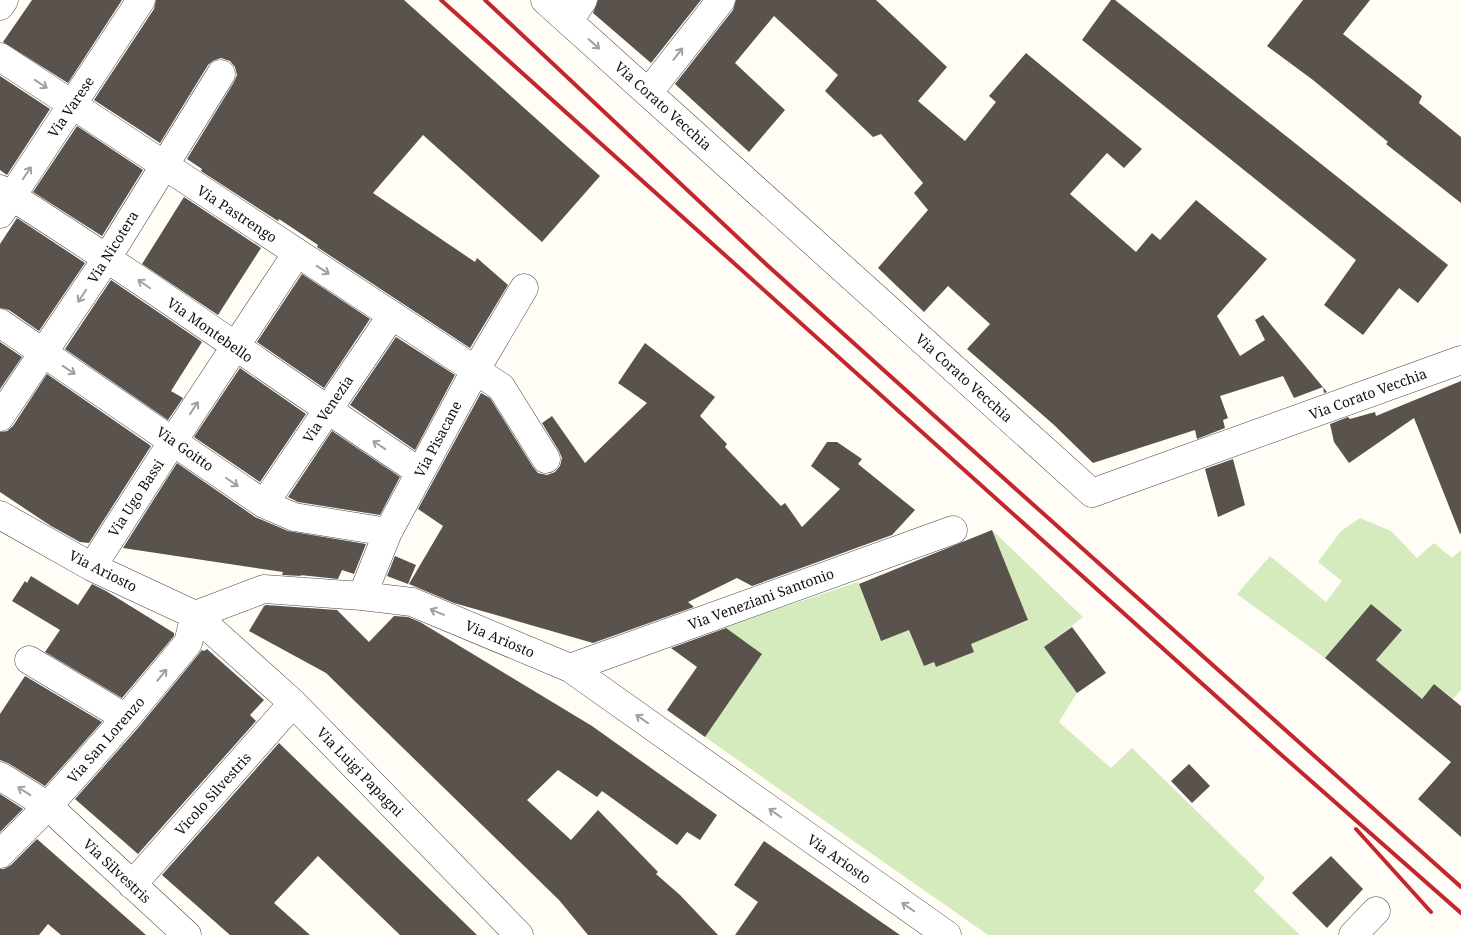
<svg xmlns="http://www.w3.org/2000/svg" width="1461" height="935" viewBox="0 0 1461 935" font-family="'Noto Serif',serif">
<style>
.green{fill:#d5ebbd}
.building{fill:#5a524d}
.lines{fill:none;stroke-linecap:round;stroke-linejoin:round}
.minor-casing{stroke:#444;stroke-width:29}
.minor{stroke:#fff;stroke-width:28}
.rail{stroke:#c4262e;stroke-width:4}
.oneway{stroke:#a0a0a0}
.labels{text-anchor:middle;stroke-width:5;stroke-linejoin:round;paint-order:stroke}
.street-label{font-size:14px;fill:#111;stroke:#fff}
</style>
<rect width="100%" height="100%" fill="#fffdf5"/>
<path class="green" d="M 1360,518 L 1391,531 L 1417,558 L 1434,543 L 1452,558 L 1461,550 L 1461,690 L 1453,699 L 1434,684 L 1422,699 L 1376,660 L 1402,630 L 1371,604 L 1325,658 L 1237,594 L 1270,556 L 1326,602 L 1342,581 L 1318,562 L 1341,531 Z
M 992,530 L 1083,617 L 1045,647 L 1077,693 L 1059,722 L 1111,768 L 1132,748 L 1265,878 L 1254,891 L 1300,935 L 988,935 L 705,737 L 762,654 L 724,627 L 858,582 L 880,640 L 909,630 L 924,666 L 934,662 L 936,667 L 974,652 L 958,613 L 996,633 L 1028,621 Z"/>
<path class="building" d="M 32,0 L 122,0 L 68,83 L 3,42 Z
M 156,0 L 404,0 L 600,176 L 542,242 L 423,135 L 373,193 L 475,262 L 477,258 L 508,285 L 470,348 L 317,247 L 318,245 L 279,219 L 278,221 L 201,171 L 202,169 L 187,159 L 234,82 L 237,75 L 235,67 L 230,61 L 221,58 L 213,61 L 208,65 L 160,143 L 94,100 L 154,9 Z
M 598,0 L 701,0 L 651,63 L 593,13 Z
M 736,0 L 876,0 L 947,67 L 918,101 L 965,141 L 996,102 L 989,96 L 1026,53 L 1142,149 L 1124,168 L 1107,153 L 1070,194 L 1136,252 L 1152,233 L 1160,240 L 1196,200 L 1267,259 L 1217,316 L 1240,356 L 1265,340 L 1255,320 L 1263,315 L 1327,392 L 1324,393 L 1323,387 L 1294,398 L 1283,376 L 1220,396 L 1228,418 L 1223,420 L 1225,428 L 1197,439 L 1195,430 L 1093,463 L 1053,424 L 967,349 L 990,324 L 948,286 L 924,312 L 878,268 L 928,210 L 914,193 L 923,183 L 881,134 L 873,137 L 825,91 L 838,75 L 774,16 L 735,63 L 785,110 L 749,152 L 675,84 L 733,10 Z
M 1111,0 L 1115,0 L 1448,265 L 1418,303 L 1399,288 L 1363,335 L 1324,305 L 1356,260 L 1082,40 Z
M 1303,0 L 1370,0 L 1343,34 L 1422,96 L 1419,103 L 1461,137 L 1461,203 L 1386,144 L 1388,142 L 1313,80 L 1267,46 Z
M 0,76 L 50,109 L 7,175 L 0,170 Z
M 77,126 L 143,170 L 102,236 L 33,192 Z
M 184,197 L 261,248 L 218,315 L 142,264 Z
M 17,218 L 85,263 L 39,331 L 9,310 L 0,308 L 0,244 Z
M 302,274 L 370,319 L 324,388 L 257,342 Z
M 111,280 L 202,342 L 171,391 L 183,398 L 168,420 L 65,349 Z
M 396,337 L 455,375 L 415,450 L 350,405 Z
M 0,342 L 22,357 L 0,389 Z
M 645,343 L 715,397 L 700,416 L 727,444 L 725,447 L 781,506 L 785,503 L 802,527 L 840,489 L 811,466 L 827,442 L 837,442 L 862,459 L 858,464 L 915,510 L 892,535 L 752,586 L 737,578 L 688,602 L 694,607 L 593,643 L 454,603 L 409,584 L 443,526 L 418,509 L 481,393 L 490,398 L 533,467 L 538,473 L 547,475 L 555,472 L 560,466 L 562,458 L 559,451 L 542,423 L 552,416 L 585,463 L 647,403 L 618,383 Z
M 240,368 L 306,414 L 260,482 L 194,437 Z
M 47,374 L 151,446 L 89,543 L 80,542 L 51,526 L 0,492 L 0,432 L 7,431 L 13,426 Z
M 1461,381 L 1461,533 L 1460,534 L 1414,418 L 1349,463 L 1334,442 L 1330,424 L 1348,417 L 1350,419 L 1375,412 L 1376,416 Z
M 332,431 L 400,477 L 380,515 L 298,502 L 288,497 Z
M 1233,459 L 1245,505 L 1218,517 L 1205,469 Z
M 177,463 L 255,517 L 288,531 L 366,544 L 354,574 L 342,570 L 338,579 L 300,575 L 302,576 L 282,575 L 283,572 L 123,548 Z
M 992,530 L 1028,620 L 971,644 L 974,652 L 936,667 L 934,662 L 924,666 L 909,630 L 881,641 L 859,584 Z
M 395,556 L 416,565 L 408,584 L 387,576 Z
M 31,576 L 78,605 L 92,584 L 106,591 L 174,633 L 174,636 L 122,698 L 45,652 L 60,630 L 12,601 L 25,581 L 27,583 Z
M 1371,604 L 1402,630 L 1376,660 L 1422,699 L 1434,684 L 1461,706 L 1461,837 L 1418,799 L 1451,762 L 1325,658 Z
M 266,605 L 337,610 L 369,642 L 394,616 L 408,617 L 420,622 L 592,726 L 717,815 L 700,840 L 687,832 L 677,845 L 602,791 L 597,797 L 558,770 L 527,800 L 571,840 L 598,810 L 658,872 L 656,874 L 680,895 L 718,935 L 588,935 L 559,900 L 326,673 L 249,631 L 264,606 Z
M 1072,627 L 1106,673 L 1077,693 L 1044,647 Z
M 726,628 L 762,654 L 705,737 L 667,710 L 697,667 L 671,648 Z
M 207,649 L 264,700 L 250,715 L 256,721 L 138,854 L 75,799 L 138,728 L 202,650 L 204,651 Z
M 25,676 L 102,722 L 45,786 L 8,763 L 0,760 L 0,714 Z
M 279,743 L 477,935 L 400,935 L 318,856 L 274,903 L 310,935 L 230,935 L 162,875 Z
M 1189,764 L 1210,786 L 1192,803 L 1171,781 Z
M 0,794 L 23,809 L 0,832 Z
M 37,839 L 95,890 L 146,935 L 61,935 L 48,924 L 39,935 L 0,935 L 0,869 L 4,869 L 11,865 Z
M 764,841 L 900,935 L 735,935 L 758,902 L 734,885 Z
M 1331,856 L 1363,889 L 1327,928 L 1292,893 Z"/>
<g class="lines">
<defs>
<path id="minor" d="M 545,0 L 1092,493 L 1461,360
M 0,6 L 4,0
M 569,21 L 583,0
M 0,57 L 501,387 L 546,459
M 648,93 L 721,0
M 0,189 C 143,279 279,378 420,472
M 0,214 L 141,0
M 0,323 L 264,504 L 294,517 L 388,532
M 0,417 L 107,258 L 221,74
M 264,504 L 392,315
M 0,515 L 92,567 L 195,615 L 293,703 L 519,935
M 92,567 L 173,441 L 297,253
M 362,596 L 388,532 L 475,371 L 524,288
M 195,615 L 264,589 L 362,596 L 412,602 L 570,668 L 947,935
M 29,660 L 126,718
M 570,668 L 953,530
M 0,776 L 48,806 L 187,935
M 0,854 L 48,806 L 126,718 L 188,643 L 195,615
M 132,885 L 293,703
M 1353,935 L 1376,911"/>
</defs>
<use href="#minor" class="minor-casing"/>
<use href="#minor" class="minor"/>
<path class="rail" d="M 441,0 L 1277,751 L 1461,913
M 485,0 L 767,265 L 999,474 L 1461,887
M 1356,829 L 1431,912"/>
</g>
<defs><path id="oneway-shaft" d="M-6 0H5M1.5-3L5.5 0L1.5 3" fill="none" stroke-width="1.6" stroke-linecap="round" stroke-linejoin="round" transform="scale(1.25)"/></defs>
<g class="oneway">
<use href="#oneway-shaft" transform="translate(594 44) rotate(42)"/>
<use href="#oneway-shaft" transform="translate(678 54) rotate(-52)"/>
<use href="#oneway-shaft" transform="translate(41 84) rotate(34)"/>
<use href="#oneway-shaft" transform="translate(27 173) rotate(-56)"/>
<use href="#oneway-shaft" transform="translate(323 270) rotate(33)"/>
<use href="#oneway-shaft" transform="translate(144 284) rotate(-145)"/>
<use href="#oneway-shaft" transform="translate(82 296) rotate(123)"/>
<use href="#oneway-shaft" transform="translate(69 370) rotate(34)"/>
<use href="#oneway-shaft" transform="translate(194 408) rotate(-57)"/>
<use href="#oneway-shaft" transform="translate(379 445) rotate(-146)"/>
<use href="#oneway-shaft" transform="translate(232 482) rotate(35)"/>
<use href="#oneway-shaft" transform="translate(437 612) rotate(-157)"/>
<use href="#oneway-shaft" transform="translate(162 675) rotate(-51)"/>
<use href="#oneway-shaft" transform="translate(642 719) rotate(-145)"/>
<use href="#oneway-shaft" transform="translate(24 791) rotate(-147)"/>
<use href="#oneway-shaft" transform="translate(775 813) rotate(-145)"/>
<use href="#oneway-shaft" transform="translate(908 907) rotate(-145)"/>
</g>
<g class="labels">
<g class="street-label">
<text transform="translate(663 106) rotate(42)" y="5">Via Corato Vecchia</text>
<text transform="translate(71 107) rotate(-56)" y="5">Via Varese</text>
<text transform="translate(237 214) rotate(33)" y="5">Via Pastrengo</text>
<text transform="translate(113 247) rotate(-58)" y="5">Via Nicotera</text>
<text transform="translate(210 330) rotate(35)" y="5">Via Montebello</text>
<text transform="translate(964 378) rotate(42)" y="5">Via Corato Vecchia</text>
<text transform="translate(1368 394) rotate(-20)" y="5">Via Corato Vecchia</text>
<text transform="translate(328 409) rotate(-56)" y="5">Via Venezia</text>
<text transform="translate(438 439) rotate(-62)" y="5">Via Pisacane</text>
<text transform="translate(185 449) rotate(35)" y="5">Via Goitto</text>
<text transform="translate(136 498) rotate(-57)" y="5">Via Ugo Bassi</text>
<text transform="translate(103 571) rotate(27)" y="5">Via Ariosto</text>
<text transform="translate(761 599) rotate(-20)" y="5">Via Veneziani Santonio</text>
<text transform="translate(500 639) rotate(23)" y="5">Via Ariosto</text>
<text transform="translate(106 740) rotate(-49)" y="5">Via San Lorenzo</text>
<text transform="translate(360 772) rotate(46)" y="5">Via Luigi Papagni</text>
<text transform="translate(213 794) rotate(-48)" y="5">Vicolo Silvestris</text>
<text transform="translate(839 859) rotate(35)" y="5">Via Ariosto</text>
<text transform="translate(117 871) rotate(43)" y="5">Via Silvestris</text>
</g>
</g>
</svg>
